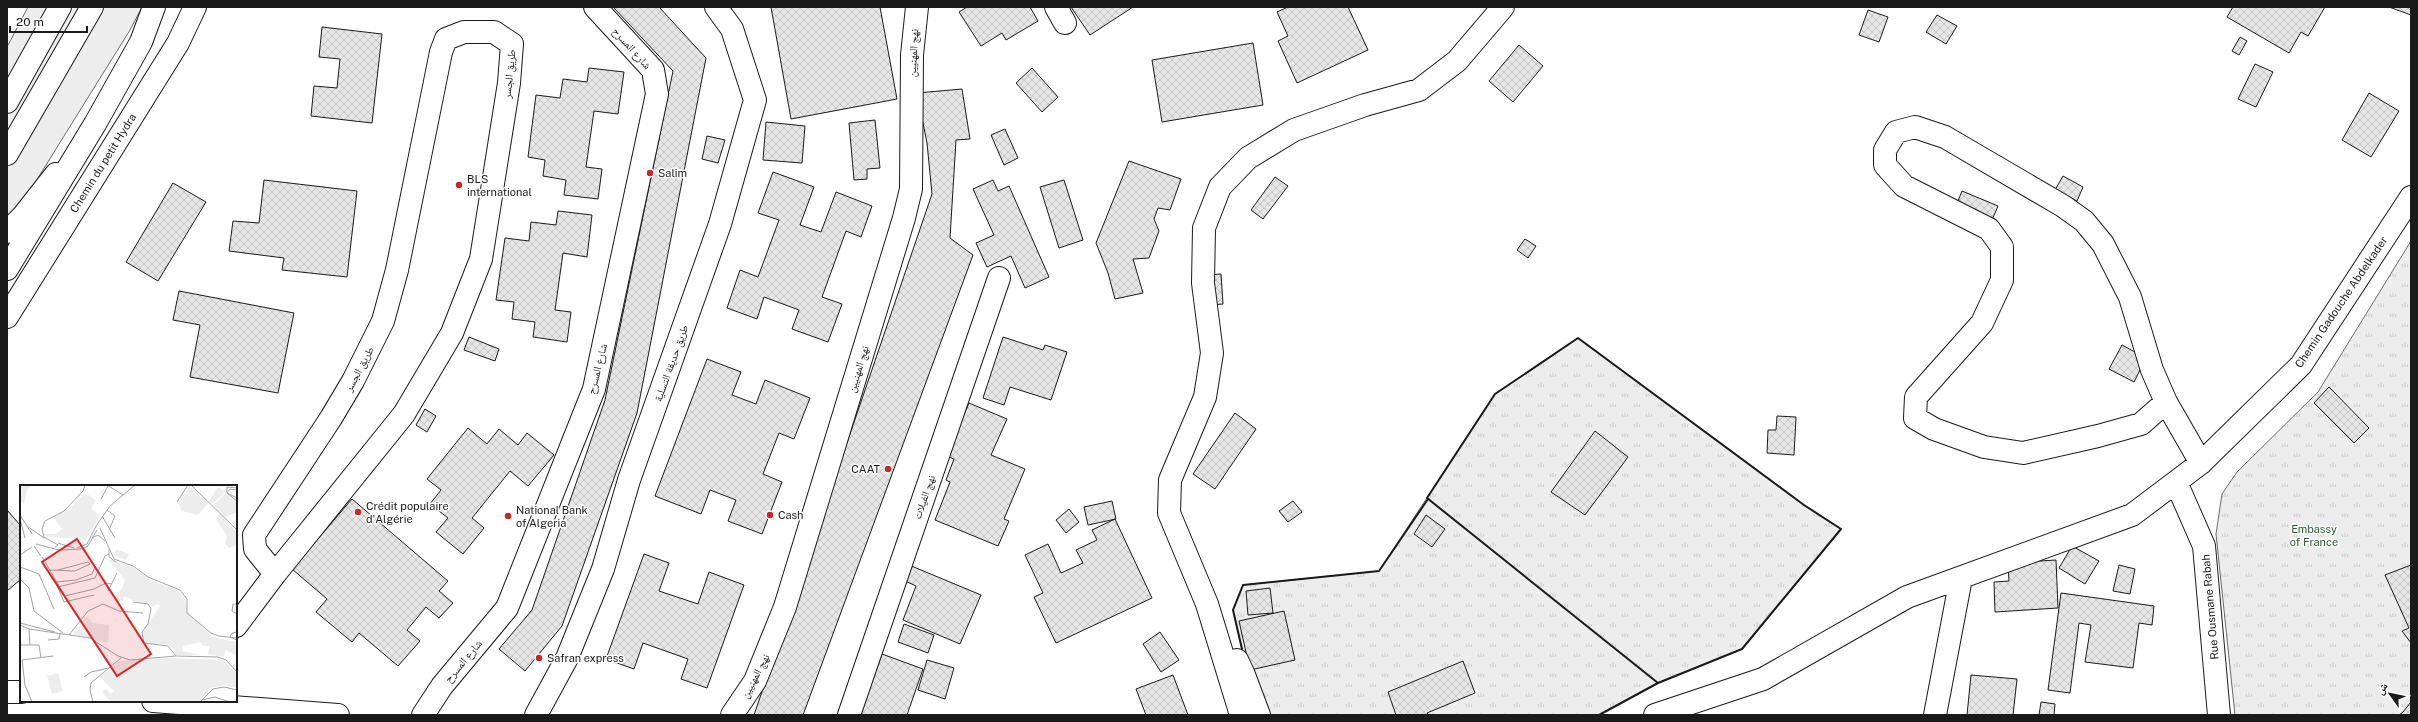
<svg xmlns="http://www.w3.org/2000/svg" width="2418" height="722" viewBox="0 0 2418 722" font-family="'Public Sans','Noto Naskh Arabic',sans-serif">
<style>
.built{fill:#ededed;stroke:#6a6a6a}
.park{fill:url(#park-tufts);stroke:#6a6a6a}
.building{fill:url(#building-cross-hatch);stroke:#1a1a1a}
.lines{fill:none;stroke-linecap:round;stroke-linejoin:round}
.minor-casing{stroke:#1a1a1a;stroke-width:24}
.major-casing{stroke:#1a1a1a;stroke-width:24}
.minor{stroke:#fff;stroke-width:22}
.major{stroke:#fff;stroke-width:22}
.wall{stroke:#1a1a1a;stroke-width:2}
.poi-dot{fill:#c62828;stroke:#fff;stroke-width:1.5}
.labels{text-anchor:middle;stroke-width:3;stroke-linejoin:round;paint-order:stroke}
.street-label{font-size:11px;fill:#1a1a1a;stroke:#fff}
.poi-label{font-size:11px;fill:#1a1a1a;stroke:#fff;text-anchor:start}
.park-label{font-size:11px;fill:#2b5a34;stroke:#fff}
.inset-road{fill:none;stroke:#a3a3a3;stroke-width:1}
.view{fill:#d62828;fill-opacity:0.15;stroke:#d62828;stroke-width:2}
.inset-edge{fill:none;stroke:#1a1a1a;stroke-width:2}
</style>
<defs>
<pattern id="park-tufts" width="24" height="20" patternUnits="userSpaceOnUse"><rect width="24" height="20" fill="#ededed"/><path d="M3 7l-1-3M5 7V3M7 7l1-3M15 17l-1-3M17 17v-4M19 17l1-3" fill="none" stroke="#cbcbcb"/></pattern>
<pattern id="building-cross-hatch" width="8" height="8" patternUnits="userSpaceOnUse"><rect width="8" height="8" fill="#e6e6e6"/><path d="M0 0l8 8M0 8l8-8" fill="none" stroke="#c5c5c5"/></pattern>
</defs>
<rect width="100%" height="100%" fill="#fff"/>
<path class="built" d="M 28,7 L 142,7 L 130,30 L 28,194 L 7,219 L 7,47 Z"/>
<path class="park" d="M 2411,241 L 2411,715 L 2235,715 L 2216,534 L 2222,494 L 2237,472 L 2318,392 Z
M 1578,338 L 1804,505 L 1841,529 L 1742,649 L 1658,683 L 1599,715 L 1263,715 L 1247,673 L 1233,610 L 1243,585 L 1379,571 L 1495,394 Z"/>
<path class="building" d="M 613,7 L 659,7 L 706,58 L 637,413 L 562,626 L 525,671 L 499,649 L 532,610 L 605,400 L 673,71 Z
M 771,7 L 880,7 L 897,99 L 791,119 Z
M 967,7 L 1030,7 L 1038,21 L 1006,40 L 1002,33 L 981,46 L 959,12 Z
M 1071,7 L 1133,7 L 1090,35 Z
M 1288,7 L 1348,7 L 1368,50 L 1297,83 L 1278,41 L 1288,36 L 1277,12 Z
M 2233,7 L 2325,7 L 2308,36 L 2301,32 L 2289,53 L 2227,17 Z
M 2389,7 L 2411,7 L 2411,15 Z
M 1868,10 L 1888,17 L 1879,42 L 1859,35 Z
M 1937,15 L 1957,26 L 1946,44 L 1926,32 Z
M 322,27 L 382,34 L 372,123 L 311,116 L 314,86 L 337,88 L 340,59 L 319,57 Z
M 2240,37 L 2247,41 L 2239,55 L 2232,51 Z
M 1253,43 L 1263,105 L 1162,122 L 1152,60 Z
M 1519,45 L 1543,66 L 1513,102 L 1489,81 Z
M 2255,64 L 2273,72 L 2256,107 L 2238,99 Z
M 589,68 L 624,72 L 618,114 L 594,111 L 586,167 L 602,169 L 598,199 L 564,195 L 566,180 L 543,176 L 545,160 L 528,157 L 536,95 L 560,98 L 563,79 L 587,82 Z
M 1032,68 L 1058,97 L 1042,112 L 1016,83 Z
M 962,89 L 970,139 L 956,140 L 950,238 L 973,255 L 803,715 L 754,715 L 932,194 L 927,143 L 917,93 Z
M 2369,93 L 2399,111 L 2371,157 L 2342,140 Z
M 875,120 L 880,168 L 867,169 L 867,179 L 854,180 L 849,123 Z
M 766,122 L 805,126 L 802,163 L 763,160 Z
M 1005,129 L 1018,158 L 1004,165 L 991,135 Z
M 707,136 L 725,140 L 718,163 L 702,159 Z
M 1129,161 L 1181,179 L 1170,210 L 1158,208 L 1154,219 L 1159,231 L 1149,258 L 1133,259 L 1143,293 L 1115,299 L 1108,273 L 1096,243 Z
M 773,172 L 814,187 L 800,225 L 821,232 L 836,192 L 872,206 L 861,237 L 846,231 L 822,297 L 842,304 L 828,342 L 792,329 L 799,310 L 764,297 L 757,319 L 727,308 L 740,270 L 758,277 L 779,220 L 758,213 Z
M 2063,176 L 2083,187 L 2077,201 L 2055,190 Z
M 1275,177 L 1288,186 L 1263,219 L 1251,210 Z
M 264,180 L 357,191 L 347,277 L 282,270 L 284,258 L 229,251 L 233,221 L 259,223 Z
M 993,180 L 998,191 L 1009,186 L 1049,277 L 1025,288 L 1011,256 L 987,267 L 976,243 L 994,235 L 973,189 Z
M 1064,180 L 1083,240 L 1059,248 L 1040,187 Z
M 173,183 L 206,202 L 158,281 L 126,262 Z
M 1962,191 L 1998,206 L 1992,220 L 1956,206 Z
M 558,211 L 592,215 L 587,257 L 563,253 L 555,310 L 571,312 L 567,342 L 533,337 L 535,322 L 512,319 L 514,302 L 496,300 L 505,238 L 529,241 L 531,222 L 556,225 Z
M 1525,239 L 1536,246 L 1528,258 L 1517,250 Z
M 1221,274 L 1223,304 L 1210,305 L 1207,275 Z
M 179,291 L 294,313 L 278,393 L 190,377 L 200,325 L 173,320 Z
M 469,337 L 499,349 L 495,361 L 464,350 Z
M 1003,337 L 1043,350 L 1045,345 L 1067,352 L 1051,400 L 1010,387 L 1004,405 L 983,398 Z
M 2122,345 L 2146,358 L 2134,382 L 2109,369 Z
M 707,359 L 741,372 L 732,395 L 756,404 L 765,380 L 810,398 L 794,439 L 779,433 L 763,474 L 782,482 L 762,534 L 728,521 L 736,500 L 710,490 L 701,514 L 655,496 Z
M 2329,387 L 2369,428 L 2354,443 L 2314,403 Z
M 969,403 L 1007,419 L 991,455 L 1025,469 L 1004,519 L 1009,521 L 998,546 L 935,520 L 950,482 L 946,480 L 954,459 L 946,456 Z
M 425,409 L 436,416 L 427,432 L 416,425 Z
M 1235,413 L 1256,429 L 1215,489 L 1193,474 Z
M 1777,416 L 1796,417 L 1794,455 L 1767,453 L 1768,430 L 1776,430 Z
M 468,428 L 487,444 L 499,429 L 518,445 L 527,433 L 554,455 L 528,486 L 510,471 L 472,518 L 484,528 L 463,554 L 436,532 L 448,518 L 430,504 L 441,490 L 427,479 Z
M 1595,431 L 1628,457 L 1585,515 L 1551,492 Z
M 352,499 L 448,581 L 439,591 L 453,603 L 439,618 L 426,607 L 407,630 L 420,641 L 398,666 L 359,633 L 352,642 L 316,612 L 327,599 L 292,569 Z
M 1112,501 L 1116,519 L 1088,525 L 1084,507 Z
M 1293,501 L 1302,512 L 1288,522 L 1279,511 Z
M 1069,509 L 1079,522 L 1066,533 L 1056,520 Z
M 7,510 L 21,526 L 21,579 L 7,591 Z
M 1426,515 L 1445,529 L 1432,547 L 1414,534 Z
M 1115,519 L 1152,598 L 1056,643 L 1034,597 L 1043,593 L 1025,555 L 1048,544 L 1061,573 L 1083,563 L 1076,550 L 1097,540 L 1092,530 Z
M 2072,546 L 2099,561 L 2085,584 L 2059,568 Z
M 644,554 L 669,563 L 659,591 L 698,604 L 709,572 L 744,585 L 707,688 L 681,679 L 688,659 L 643,643 L 634,669 L 606,659 Z
M 2056,560 L 2058,608 L 1995,612 L 1994,582 L 2009,581 L 2008,563 Z
M 909,565 L 981,595 L 960,644 L 903,620 L 916,586 L 903,580 Z
M 2119,565 L 2135,569 L 2130,594 L 2113,591 Z
M 2411,565 L 2411,643 L 2402,631 L 2409,628 L 2385,575 Z
M 1270,588 L 1273,613 L 1248,615 L 1246,591 Z
M 2061,593 L 2154,606 L 2152,625 L 2139,623 L 2133,668 L 2085,662 L 2091,625 L 2079,623 L 2070,693 L 2048,690 Z
M 1284,611 L 1295,660 L 1250,670 L 1239,621 Z
M 904,624 L 934,635 L 928,653 L 898,642 Z
M 1160,632 L 1179,660 L 1161,672 L 1143,644 Z
M 882,654 L 923,669 L 907,715 L 860,715 Z
M 927,660 L 954,668 L 945,699 L 918,690 Z
M 1463,661 L 1475,693 L 1427,713 L 1428,715 L 1396,715 L 1388,692 Z
M 1173,675 L 1188,715 L 1146,715 L 1136,689 Z
M 1971,675 L 2017,679 L 2013,715 L 1967,715 Z
M 2041,702 L 2055,704 L 2054,715 L 2039,715 Z
M 2411,702 L 2411,715 L 2399,715 L 2403,712 Z"/>
<g class="lines">
<defs>
<path id="minor" d="M 1056,7 L 1065,23
M 7,102 L 60,7
M 1915,127 L 1945,137 L 2063,206 L 2084,221 L 2103,244 L 2130,297 L 2152,370 L 2166,402 L 2141,424 L 2098,436 L 2023,453 L 1984,447 L 1934,429 L 1915,418 L 1916,397 L 1982,323 L 2002,280 L 2002,247 L 1989,229 L 1904,186 L 1885,165 L 1885,150 L 1896,132 Z
M 7,154 L 92,7
M 7,232 L 23,216 L 56,174
M 2166,402 L 2201,463
M 2176,482 L 2204,546 L 2219,715
M 236,626 L 275,574 L 404,414 L 452,333 L 481,259 L 509,83 L 512,44 L 494,32 L 464,32 L 446,39 L 441,52 L 397,270 L 383,321 L 353,381 L 331,418 L 254,535 L 255,549 L 275,574
M 1237,660 L 1244,675 L 1259,715
M 7,692 L 21,692
M 153,701 L 338,715
M 423,715 L 442,686 L 507,608 L 594,389 L 657,94 L 653,70 L 595,7
M 536,715 L 567,658 L 603,569 L 629,480 L 720,224 L 755,100 L 732,29 L 716,7
M 732,715 L 755,681 L 785,607 L 904,218 L 911,189 L 912,55 L 917,7
M 849,715 L 999,278
M 1241,715 L 1207,604 L 1169,513 L 1170,480 L 1205,397 L 1212,353 L 1203,283 L 1204,228 L 1220,187 L 1248,158 L 1294,130 L 1365,105 L 1419,90 L 1457,61 L 1503,7
M 1655,715 L 1763,679 L 1907,597 L 2132,515 L 2201,463 L 2301,365 L 2411,197
M 1935,715 L 1961,578"/>
<path id="major" d="M 7,269 L 95,124 L 141,42 L 154,7
M 7,317 L 178,43 L 195,7"/>
</defs>
<use href="#minor" class="minor-casing"/>
<use href="#major" class="major-casing"/>
<use href="#minor" class="minor"/>
<use href="#major" class="major"/>
<path class="wall" d="M 1578,338 L 1804,505 L 1841,529 L 1742,649 L 1658,683 L 1427,498 L 1495,394 Z
M 1242,649 L 1233,610 L 1243,585 L 1379,571 L 1428,499
M 1599,715 L 1658,683"/>
</g>
<g class="poi-dot">
<circle cx="650" cy="173" r="4"/>
<circle cx="459" cy="185" r="4"/>
<circle cx="888" cy="469" r="4"/>
<circle cx="358" cy="512" r="4"/>
<circle cx="770" cy="515" r="4"/>
<circle cx="508" cy="516" r="4"/>
<circle cx="539" cy="658" r="4"/>
</g>
<g class="labels">
<g class="street-label">
<text transform="translate(632 48) rotate(48)" y="4">شارع المسرح</text>
<text transform="translate(913 53) rotate(-87)" y="4">نهج المهنيين</text>
<text transform="translate(509 74) rotate(-84)" y="4">طريق الجسر</text>
<text transform="translate(103 163) rotate(-58)" y="4">Chemin du petit Hydra</text>
<text transform="translate(2341 302) rotate(-56)" y="4">Chemin Gadouche Abdelkader</text>
<text transform="translate(671 363) rotate(-70)" y="4">طريق حديقة التسلية</text>
<text transform="translate(359 369) rotate(-62)" y="4">طريق الجسر</text>
<text transform="translate(597 369) rotate(-76)" y="4">شارع المسرح</text>
<text transform="translate(858 369) rotate(-73)" y="4">نهج المهنيين</text>
<text transform="translate(924 497) rotate(-71)" y="4">نهج الفيلات</text>
<text transform="translate(2210 607) rotate(-95)" y="4">Rue Ousmane Rabah</text>
<text transform="translate(463 661) rotate(-50)" y="4">شارع المسرح</text>
<text transform="translate(755 676) rotate(-62)" y="4">نهج المهنيين</text>
</g>
<g class="poi-label">
<text x="658" y="177">Salim</text>
<text x="467" y="183">BLS<tspan x="467" dy="13">international</tspan></text>
<text x="880" y="473" text-anchor="end">CAAT</text>
<text x="366" y="510">Crédit populaire<tspan x="366" dy="13">d'Algérie</tspan></text>
<text x="516" y="514">National Bank<tspan x="516" dy="13">of Algeria</tspan></text>
<text x="778" y="519">Cash</text>
<text x="547" y="662">Safran express</text>
</g>
<g class="park-label">
<text x="2314" y="533">Embassy<tspan x="2314" dy="13">of France</tspan></text>
</g>
</g>
<g transform="translate(20 485)">
<rect width="217" height="217" fill="#fff"/>
<path d="M 96,64 L 109,69 L 106,75 L 93,70 ZM 38,188 L 43,206 L 32,209 L 27,191 Z" fill="#ededed"/>
<path d="M 87,73 L 112,82 L 132,96 L 158,105 L 165,113 L 167,126 L 192,152 L 217,157 L 217,171 L 206,165 L 203,172 L 188,169 L 190,161 L 183,161 L 180,157 L 162,161 L 163,166 L 179,170 L 156,170 L 153,163 L 147,159 L 127,159 L 122,150 L 124,145 L 140,121 L 137,119 L 132,122 L 127,118 L 115,116 L 106,112 L 103,112 L 103,117 L 97,115 L 93,112 L 102,104 L 105,95 Z" fill="#ededed"/>
<path d="M 0,0 L 11,0 L 7,5 L 4,19 L 0,15 ZM 170,2 L 188,18 L 178,30 L 162,26 L 158,18 ZM 198,2 L 205,7 L 192,19 L 189,16 ZM 65,8 L 76,15 L 71,24 L 80,30 L 66,55 L 24,51 L 24,49 L 36,49 L 42,44 L 33,32 L 49,24 ZM 206,8 L 217,16 L 217,27 L 205,32 L 193,20 ZM 200,29 L 217,47 L 217,60 L 209,63 L 205,58 L 207,51 L 196,34 ZM 67,131 L 72,138 L 89,140 L 88,158 L 53,149 ZM 149,173 L 203,175 L 217,189 L 217,203 L 204,200 L 190,203 L 179,217 L 91,217 L 82,207 L 85,204 L 91,209 L 94,206 L 80,192 L 100,176 Z" fill="#ededed"/>
<path class="inset-road" d="M 87,0 L 103,10M 171,0 L 217,45M 207,8 L 207,2 L 217,3M 207,8 L 210,4 L 217,5M 217,13 L 207,8 L 217,16M 81,14 L 88,1M 157,17 L 168,0M 87,25 L 95,31 L 89,45M 0,30 L 12,49M 82,31 L 95,53M 0,34 L 5,53M 7,41 L 24,53M 76,41 L 90,21 L 115,0M 80,43 L 94,74 L 113,81 L 128,92 L 160,105 L 167,114 L 167,128 L 191,148 L 199,151 L 217,153M 72,53 L 78,50 L 85,56M 38,58 L 54,63M 16,59 L 39,65 L 62,64 L 68,61 L 77,45M 14,61 L 21,71M 35,62 L 38,60 L 24,52 L 22,44 L 25,36 L 44,26 L 63,6 L 65,0M 57,63 L 67,59 L 76,41M 89,64 L 89,72 L 96,77M 0,70 L 12,62M 22,72 L 45,111 L 74,104 L 86,98 L 92,99M 0,82 L 19,89 L 34,124M 29,85 L 55,86 L 70,79 L 68,77 L 38,85M 0,94 L 9,103 L 14,126 L 43,148M 36,97 L 56,95 L 72,89 L 75,82M 36,98 L 44,117 L 74,110M 38,102 L 75,93 L 85,71 L 89,69M 88,106 L 97,88M 113,117 L 128,119 L 131,124 L 128,139 L 122,147 L 124,158 L 148,161 L 156,171M 217,119 L 213,119 L 212,126 L 217,129M 0,138 L 35,147M 0,140 L 9,144 L 70,153 L 98,171 L 110,175 L 156,171 L 198,172 L 206,175 L 217,187M 9,144 L 10,160M 217,147 L 212,148 L 210,152 L 217,155M 49,150 L 68,126 L 83,119 L 99,126 L 123,128M 28,155 L 39,154 L 40,148M 0,160 L 19,160 L 21,173M 64,192 L 71,187 L 89,183M 182,215 L 195,212 L 210,217M 12,217 L 5,200 L 2,175 L 33,171M 73,217 L 70,205 L 71,198 L 101,173M 180,217 L 193,204 L 204,202 L 217,205"/>
<path class="view" d="M 57,54 L 131,169 L 97,191 L 22,77 Z"/>
<rect width="217" height="217" class="inset-edge"/>
</g>
<rect width="2418" height="722" fill="none" stroke="#1a1a1a" stroke-width="16"/>
<g transform="translate(2390 694) rotate(303)" stroke="#ffffff" stroke-width="3" paint-order="stroke">
<path d="M0-3L7 15L0 10L-7 15Z" fill="#1a1a1a"/>
<text y="-6" font-size="11" font-weight="bold" text-anchor="middle" fill="#1a1a1a">ش</text>
</g>
<path d="M10 26v6h77v-6" fill="none" stroke="#1a1a1a" stroke-width="2"/>
<text x="16" y="26" font-size="12" fill="#1a1a1a" stroke="#ffffff" stroke-width="3" paint-order="stroke">20 m</text>
</svg>
